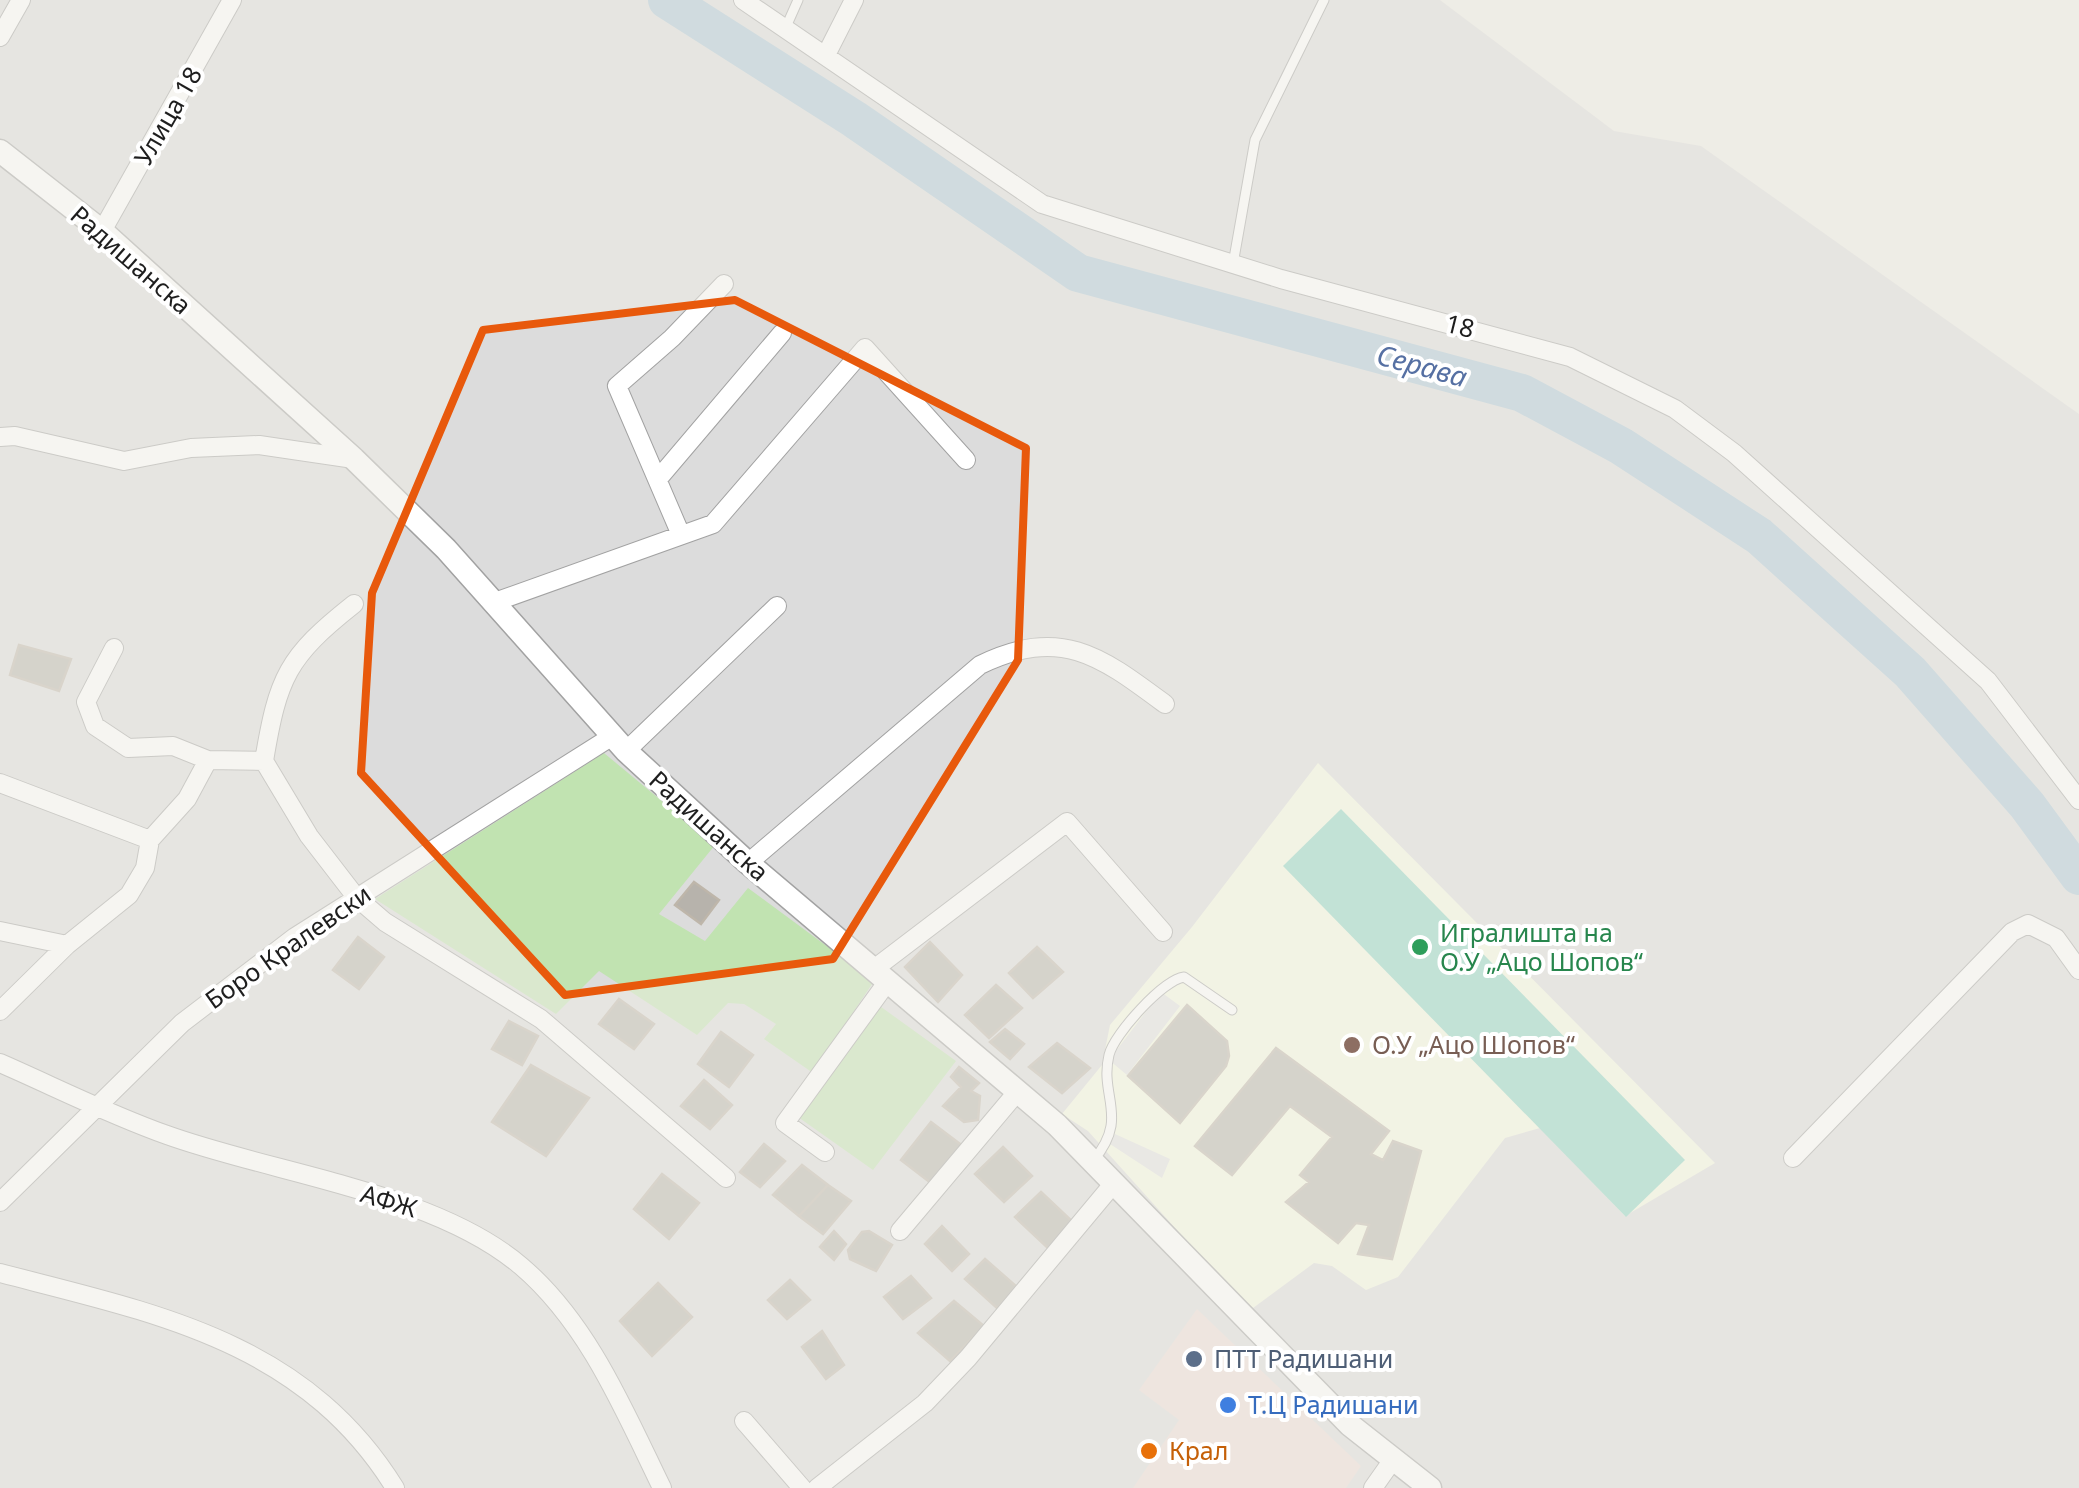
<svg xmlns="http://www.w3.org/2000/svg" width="2079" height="1488" viewBox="0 0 2079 1488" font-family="'Noto Sans',sans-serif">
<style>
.residential{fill:#dcdcdc}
.commercial{fill:#eddbd7}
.education{fill:#f7fbe2}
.grass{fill:#c1e3b1}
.pitch{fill:#8dd4c4}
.parking{fill:#e2e2e2}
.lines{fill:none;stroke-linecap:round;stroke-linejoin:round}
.river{stroke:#abc6d7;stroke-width:38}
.building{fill:#b7b3ac;stroke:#beb6aa;stroke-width:2.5}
.service-casing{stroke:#a2a2a2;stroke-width:11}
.minor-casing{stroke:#a2a2a2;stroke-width:20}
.tertiary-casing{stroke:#a2a2a2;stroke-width:25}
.service{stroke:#fff;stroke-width:9}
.minor{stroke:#fff;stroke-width:18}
.tertiary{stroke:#fff;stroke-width:22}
.marked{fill:none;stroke:#e8590c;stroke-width:8;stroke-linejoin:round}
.leisure-dot{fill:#2e9e5b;stroke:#fff;stroke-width:4}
.education-dot{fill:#8d6e63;stroke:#fff;stroke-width:4}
.service-dot{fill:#5c6f8a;stroke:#fff;stroke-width:4}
.shop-dot{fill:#3f7fe0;stroke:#fff;stroke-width:4}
.food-dot{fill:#e8710a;stroke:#fff;stroke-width:4}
.labels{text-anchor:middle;stroke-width:8;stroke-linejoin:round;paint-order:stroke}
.street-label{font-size:25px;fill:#1e1e1e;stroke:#fff}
.leisure-label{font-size:25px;fill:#27864d;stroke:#fff;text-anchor:start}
.education-label{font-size:25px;fill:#785e54;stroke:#fff;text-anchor:start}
.service-label{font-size:25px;fill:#4e5e75;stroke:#fff;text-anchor:start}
.shop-label{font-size:25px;fill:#366cbe;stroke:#fff;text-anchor:start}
.food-label{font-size:25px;fill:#c56008;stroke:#fff;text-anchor:start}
.water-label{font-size:28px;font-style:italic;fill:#5670a3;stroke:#fff}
</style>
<rect width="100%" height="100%" fill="#eeede6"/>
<path class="residential" d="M 0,0 L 1440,0 L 1614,131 L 1701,146 L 2079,414 L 2079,1488 L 0,1488 Z"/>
<path class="commercial" d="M 1197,1309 L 1361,1466 L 1346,1488 L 1133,1488 L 1179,1420 L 1139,1390 Z"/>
<path class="education" d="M 1318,763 L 1715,1163 L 1625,1216 L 1540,1128 L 1505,1138 L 1398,1277 L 1366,1290 L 1332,1266 L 1314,1263 L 1253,1308 L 1230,1289 L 1088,1131 L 1062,1114 L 1102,1065 L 1110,1025 L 1192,927 Z"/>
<path class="grass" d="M 604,753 L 715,845 L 659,914 L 705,941 L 748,888 L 874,981 L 813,1073 L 764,1039 L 776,1024 L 744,1004 L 728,1003 L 697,1035 L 599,971 L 556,1014 L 375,899 Z
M 877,1004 L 956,1061 L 873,1170 L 798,1117 Z"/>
<path class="pitch" d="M 1341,809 L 1685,1160 L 1626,1217 L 1283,866 Z"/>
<path class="parking" d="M 1161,992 L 1180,1006 L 1127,1075 L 1109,1060 Z
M 1115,1134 L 1170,1159 L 1162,1178 L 1110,1144 Z"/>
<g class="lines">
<path class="river" d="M 667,0 L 854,119 L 1078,273 L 1522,393 L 1621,446 L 1759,536 L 1910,672 L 2027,805 L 2079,876"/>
</g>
<path class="building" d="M 19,645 L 71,659 L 59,691 L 10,675 Z
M 694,882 L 719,900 L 701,924 L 675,905 Z
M 358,937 L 384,957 L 359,989 L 333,970 Z
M 930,942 L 962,975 L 938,1002 L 905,967 Z
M 1037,947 L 1063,972 L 1033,998 L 1009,973 Z
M 996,985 L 1022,1008 L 989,1038 L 965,1015 Z
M 619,999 L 654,1024 L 634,1049 L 599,1024 Z
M 1187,1005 L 1227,1041 L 1229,1056 L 1226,1066 L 1180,1123 L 1128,1076 Z
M 509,1021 L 538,1036 L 522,1065 L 492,1049 Z
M 1005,1029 L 1024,1044 L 1010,1059 L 990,1042 Z
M 721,1032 L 753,1055 L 729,1087 L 698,1064 Z
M 1057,1043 L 1090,1068 L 1062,1093 L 1029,1067 Z
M 1276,1048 L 1389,1131 L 1371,1154 L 1383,1160 L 1393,1141 L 1421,1151 L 1392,1259 L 1358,1254 L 1369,1225 L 1356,1223 L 1338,1243 L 1286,1202 L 1309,1182 L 1300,1175 L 1332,1137 L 1290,1106 L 1232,1175 L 1195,1146 Z
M 531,1065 L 589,1098 L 546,1156 L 492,1122 Z
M 959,1067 L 979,1083 L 971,1091 L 980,1096 L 978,1120 L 964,1122 L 943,1106 L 961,1087 L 951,1077 Z
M 704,1080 L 732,1105 L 710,1129 L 681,1106 Z
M 931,1122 L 964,1147 L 931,1183 L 901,1160 Z
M 764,1144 L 785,1161 L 760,1187 L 740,1172 Z
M 1003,1147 L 1032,1176 L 1004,1202 L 975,1174 Z
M 802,1165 L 828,1185 L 799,1216 L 773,1195 Z
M 662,1174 L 699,1203 L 669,1239 L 634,1209 Z
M 828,1185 L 851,1201 L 823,1234 L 799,1216 Z
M 1041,1192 L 1074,1223 L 1050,1250 L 1015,1217 Z
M 942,1226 L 969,1254 L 952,1271 L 925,1244 Z
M 834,1231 L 846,1244 L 834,1260 L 820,1247 Z
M 869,1231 L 892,1245 L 876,1271 L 850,1259 L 848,1250 L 862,1232 Z
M 985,1259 L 1017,1287 L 997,1308 L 965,1279 Z
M 911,1276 L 931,1298 L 903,1319 L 884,1297 Z
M 790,1280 L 810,1300 L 787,1319 L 768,1300 Z
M 658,1283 L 692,1317 L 652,1356 L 620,1321 Z
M 954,1301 L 984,1326 L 950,1361 L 918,1333 Z
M 822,1331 L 844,1365 L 826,1379 L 802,1347 Z"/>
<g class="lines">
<defs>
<path id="service" d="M 786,27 L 798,0
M 1233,264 L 1255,140 L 1324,0
M 1093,1161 C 1130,1117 1099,1097 1109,1055 C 1114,1034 1163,980 1184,977 L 1232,1010"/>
<path id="minor" d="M 743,0 L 1042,204 L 1281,279 L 1570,357 L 1675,409 L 1734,453 L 1988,681 L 2079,800
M 0,37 L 21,0
M 826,55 L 854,0
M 102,231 L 232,0
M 0,437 L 15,436 L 124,461 L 191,448 L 259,445 L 354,459
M 658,479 L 782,333
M 681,535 L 617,386 L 672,338 L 724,284
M 492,603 L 713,524 L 865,348 L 966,460
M 114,648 L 86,702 L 95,726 L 128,748 L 173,746 L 208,760 L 264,761 L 309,836 L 356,897 L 385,922 L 541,1019 L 726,1178
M 626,751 L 777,606
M 264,761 C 278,677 287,657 354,604
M 0,783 L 150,840 L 187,799 L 208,760
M 748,863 L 980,665 C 1061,626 1099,655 1165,704
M 0,931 L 67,945
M 874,969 L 1067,822 L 1163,932
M 0,1011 L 67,945 L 129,895 L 145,868 L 150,840
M 0,1063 C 55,1087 110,1115 167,1135 C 275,1174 434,1192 521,1266 C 588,1323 624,1410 662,1488
M 825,1152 L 785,1123 L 888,981
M 1793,1158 L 2012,932 L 2028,924 L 2056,938 L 2079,970
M 0,1202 L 182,1023 L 295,937 L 611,737
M 900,1231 L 1018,1091
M 0,1273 C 154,1313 304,1341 395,1488
M 744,1421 L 802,1488
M 817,1488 L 925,1403 L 968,1358 L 1114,1183
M 1373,1488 L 1392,1461"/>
<path id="tertiary" d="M 0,151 L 102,231 L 354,459 L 446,549 L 626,751 L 748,863 L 1057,1125 L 1350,1425 L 1430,1488"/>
</defs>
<use href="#service" class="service-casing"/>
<use href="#minor" class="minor-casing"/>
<use href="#tertiary" class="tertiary-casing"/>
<use href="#service" class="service"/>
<use href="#minor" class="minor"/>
<use href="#tertiary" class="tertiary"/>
</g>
<path d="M0 0H2079V1488H0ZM 735,300 L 1026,448 L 1018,660 L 833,959 L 565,995 L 361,773 L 372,593 L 483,330 Z" fill="#eeede6" fill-opacity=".55" fill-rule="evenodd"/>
<path class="marked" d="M 735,300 L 1026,448 L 1018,660 L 833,959 L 565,995 L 361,773 L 372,593 L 483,330 Z"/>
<circle class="leisure-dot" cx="1420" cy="947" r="10"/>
<circle class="education-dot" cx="1352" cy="1045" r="10"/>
<circle class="service-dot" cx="1194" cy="1359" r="10"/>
<circle class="shop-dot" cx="1228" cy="1405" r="10"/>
<circle class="food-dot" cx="1149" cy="1451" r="10"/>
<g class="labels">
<g class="street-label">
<text transform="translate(168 116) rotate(-60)" y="9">Улица 18</text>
<text transform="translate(131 260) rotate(41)" y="9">Радишанска</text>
<text transform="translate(1460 326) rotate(14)" y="9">18</text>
<text transform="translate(709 826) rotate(42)" y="9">Радишанска</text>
<text transform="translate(288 947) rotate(-35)" y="9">Боро Кралевски</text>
<text transform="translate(389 1201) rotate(17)" y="9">АФЖ</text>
</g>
<g class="leisure-label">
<text x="1440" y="942">Игралишта на<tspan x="1440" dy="29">О.У „Ацо Шопов“</tspan></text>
</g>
<g class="education-label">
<text x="1372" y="1054">О.У „Ацо Шопов“</text>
</g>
<g class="service-label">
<text x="1214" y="1368">ПТТ Радишани</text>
</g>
<g class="shop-label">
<text x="1248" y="1414">Т.Ц Радишани</text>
</g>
<g class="food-label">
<text x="1169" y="1460">Крал</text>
</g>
<g class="water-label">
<text transform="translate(1422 366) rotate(15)" y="10">Серава</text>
</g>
</g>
</svg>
